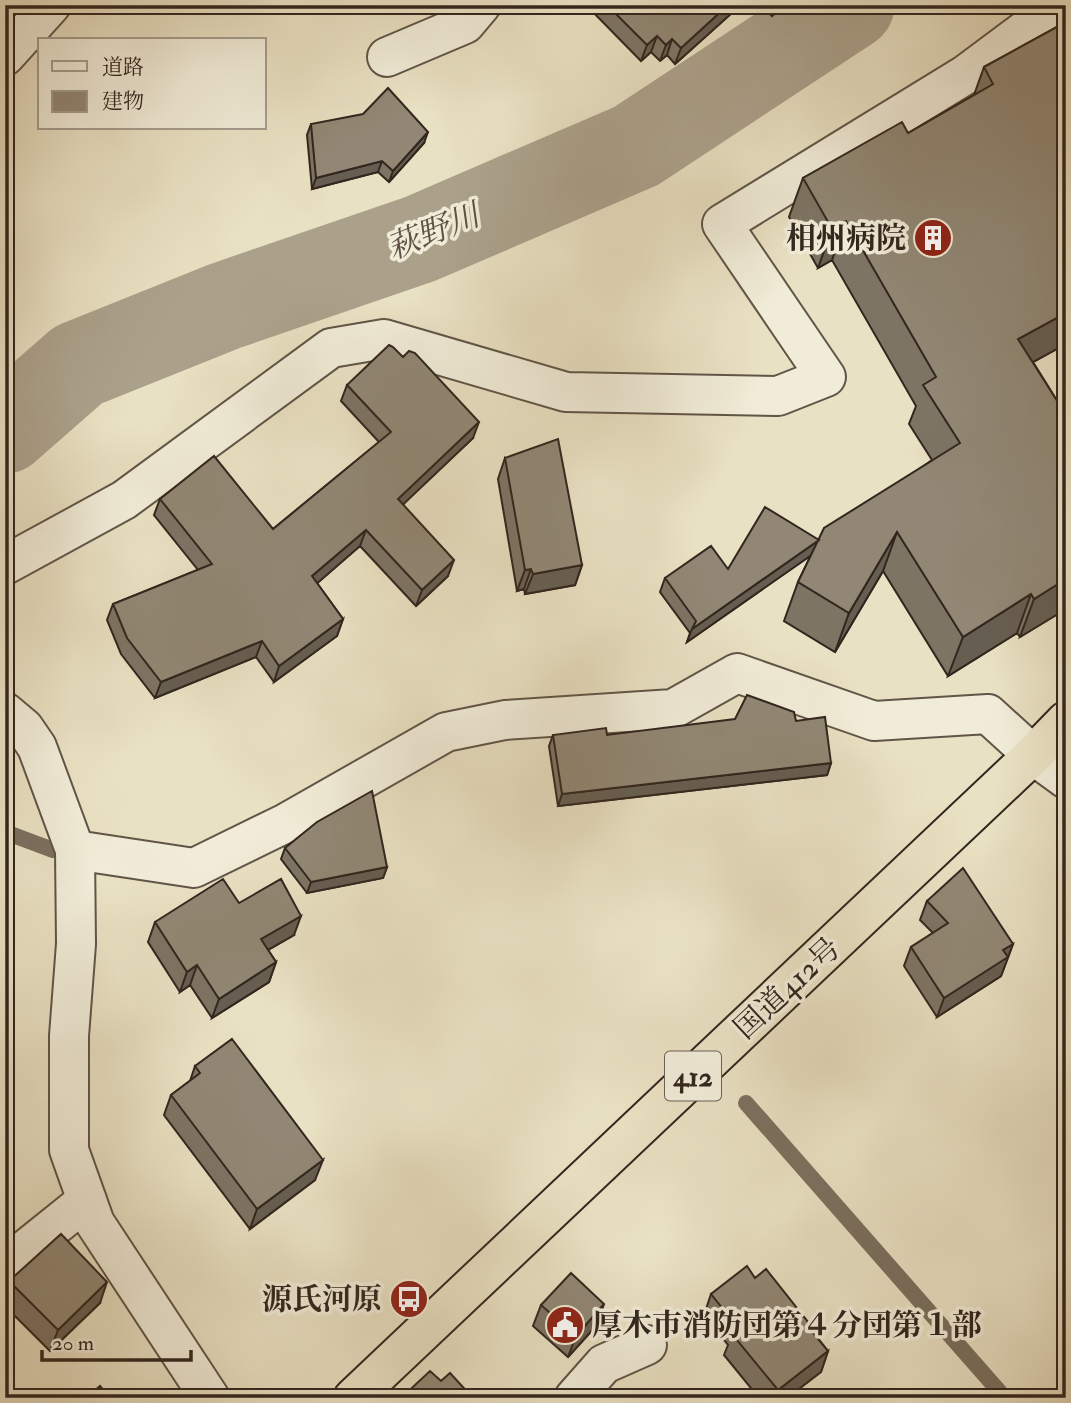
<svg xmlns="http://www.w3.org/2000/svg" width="1071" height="1403" viewBox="0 0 1071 1403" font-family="'IM FELL Double Pica','Noto Serif JP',serif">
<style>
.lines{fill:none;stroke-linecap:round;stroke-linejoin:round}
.stream{stroke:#7b705f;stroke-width:16}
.river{stroke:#aba18b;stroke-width:89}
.minor-casing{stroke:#605547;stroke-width:42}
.highway-casing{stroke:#32261e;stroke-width:42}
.minor{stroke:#f1ecd8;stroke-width:38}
.highway{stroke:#e9e1c3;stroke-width:38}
.wall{fill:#7d7464;stroke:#32261e;stroke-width:2}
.shaded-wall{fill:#665e51;stroke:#32261e;stroke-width:2}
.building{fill:#918774;stroke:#32261e;stroke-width:2}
.labels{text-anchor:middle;stroke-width:7;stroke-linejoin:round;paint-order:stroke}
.shield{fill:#f1ecd8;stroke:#6b6156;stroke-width:2}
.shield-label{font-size:28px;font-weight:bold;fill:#32261e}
.poi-label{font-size:30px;font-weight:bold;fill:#32261e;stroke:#f1ecd8;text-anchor:end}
.street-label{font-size:30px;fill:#32261e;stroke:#f1ecd8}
.water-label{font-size:32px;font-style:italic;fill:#5c5144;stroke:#f1ecd8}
</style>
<rect width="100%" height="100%" fill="#e9e1c3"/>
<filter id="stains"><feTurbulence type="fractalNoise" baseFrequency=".00286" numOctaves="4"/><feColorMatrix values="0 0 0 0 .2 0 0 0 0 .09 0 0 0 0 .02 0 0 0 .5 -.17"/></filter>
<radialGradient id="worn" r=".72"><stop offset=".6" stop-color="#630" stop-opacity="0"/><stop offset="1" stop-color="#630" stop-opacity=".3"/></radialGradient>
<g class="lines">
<path class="stream" d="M 5,832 L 53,850
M 746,1103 L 1005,1398"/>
<path class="river" d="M 5,429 L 78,365 L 225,306 L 420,239 L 636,146 L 850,5"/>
<defs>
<path id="minor" d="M 5,56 L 51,5
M 387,57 L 465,24 L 481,5
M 5,565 L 124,500 L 331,348 L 384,339 L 566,392 L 778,396 L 826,377 L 722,224 L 965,75 L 1059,5
M 5,712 L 24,728 L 37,747 L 75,850 L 76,944 L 69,1036 L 69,1150 L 95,1223 L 210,1398
M 75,850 L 194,868 L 286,823 L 446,732 L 505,720 L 673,709 L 737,673 L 874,721 L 988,714 L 1033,755 L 1066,779
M 5,1266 L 87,1200
M 574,1398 L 604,1364 L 647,1345"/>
<path id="highway" d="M 353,1398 L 1033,755 L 1066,721"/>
</defs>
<use href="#minor" class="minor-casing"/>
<use href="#highway" class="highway-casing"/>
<use href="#minor" class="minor"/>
<use href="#highway" class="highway"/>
</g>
<path class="wall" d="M 586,5 L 735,5 L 733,12 L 675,64 L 667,55 L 660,61 L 651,52 L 641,61 Z
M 761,5 L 784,5 L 772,16 Z
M 1066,22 L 1066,344 L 1033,362 L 1066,415 L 1066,609 L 1020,637 L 1017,633 L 948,676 L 883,571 L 835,652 L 784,621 L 798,582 L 811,555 L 687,642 L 690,633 L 660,592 L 665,578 L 728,569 L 819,540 L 932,460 L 909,424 L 916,406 L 832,260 L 818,268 L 789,217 L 803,178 L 908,133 L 974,95 L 984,67 Z
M 311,124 L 424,143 L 389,182 L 378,172 L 312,189 L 307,135 Z
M 347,385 L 473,438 L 403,504 L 448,576 L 416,606 L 360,546 L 317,583 L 343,619 L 337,636 L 274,682 L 256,657 L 155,698 L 121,654 L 107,620 L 113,604 L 198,570 L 154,515 L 160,499 L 273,529 L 379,442 L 341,401 Z
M 505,458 L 582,565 L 575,585 L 525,594 L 524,589 L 517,591 L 498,479 Z
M 796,721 L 831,763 L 827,775 L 558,806 L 549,746 L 553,735 L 607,735 Z
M 285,848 L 387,867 L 383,878 L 307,893 L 281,859 Z
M 927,901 L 1013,944 L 1001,976 L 937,1017 L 904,966 L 911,947 L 933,933 L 920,920 Z
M 239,903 L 294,935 L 268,950 L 276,962 L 269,982 L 212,1018 L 190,985 L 180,992 L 148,942 L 155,922 Z
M 195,1066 L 315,1180 L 250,1229 L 164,1115 L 171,1095 L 190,1081 Z
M 755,1278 L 811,1330 L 828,1351 L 821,1372 L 787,1398 L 759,1398 L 724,1355 L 728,1345 L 704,1315 L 711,1294 Z
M 9,1281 L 100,1303 L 50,1351 L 5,1306 L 5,1293 Z
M 541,1305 L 597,1325 L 568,1357 L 533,1326 Z"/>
<path class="shaded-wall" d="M 728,5 L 735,5 L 733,12 L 675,64 L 681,48 Z
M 776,5 L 784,5 L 772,16 Z
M 657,36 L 651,52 L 641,61 L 647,45 Z
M 672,39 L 667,55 L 660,61 L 666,45 Z
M 428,132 L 424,143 L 389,182 L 393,171 Z
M 382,161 L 378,172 L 312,189 L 316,178 Z
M 846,221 L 832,260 L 818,268 L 832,229 Z
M 1066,313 L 1066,344 L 1004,378 L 1018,339 Z
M 479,422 L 473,438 L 392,515 L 398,499 Z
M 366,530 L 360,546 L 306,593 L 312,576 Z
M 897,532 L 883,571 L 835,652 L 849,613 Z
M 819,540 L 813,554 L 687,642 L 692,629 Z
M 454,560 L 448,576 L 416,606 L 422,590 Z
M 582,565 L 575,585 L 525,594 L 533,574 Z
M 531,569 L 524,589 L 517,591 L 525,570 Z
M 1066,579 L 1066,609 L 1020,637 L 1034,599 Z
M 1031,594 L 1017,633 L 948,676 L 963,637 Z
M 343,619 L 337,636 L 274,682 L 279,666 Z
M 262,641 L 256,657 L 155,698 L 161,682 Z
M 831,763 L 827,775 L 558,806 L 562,794 Z
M 387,867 L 383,878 L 307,893 L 311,882 Z
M 301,916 L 294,935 L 254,958 L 261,939 Z
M 1013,944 L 1001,976 L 937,1017 L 944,998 L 1003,950 Z
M 276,962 L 269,982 L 212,1018 L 219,999 Z
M 197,965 L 190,985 L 180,992 L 187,972 Z
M 323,1160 L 315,1180 L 250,1229 L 257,1209 Z
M 107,1282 L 100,1303 L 50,1351 L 58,1330 Z
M 604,1304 L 597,1325 L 568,1357 L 576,1336 Z
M 828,1351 L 821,1372 L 787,1398 L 775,1398 L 778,1390 Z"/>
<path class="building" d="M 607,5 L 728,5 L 681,48 L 672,39 L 666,45 L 657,36 L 647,45 Z
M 1066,22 L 1066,313 L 1018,339 L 1066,415 L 1066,579 L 1034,599 L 1031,594 L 963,637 L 897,532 L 849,613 L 798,582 L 824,528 L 960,443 L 923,385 L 936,377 L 846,221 L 832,229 L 803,178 L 902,122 L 908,133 L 993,84 L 984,67 Z
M 388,88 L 428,132 L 393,171 L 382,161 L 316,178 L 311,124 L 363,114 Z
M 389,345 L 393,347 L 403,357 L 409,351 L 415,353 L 479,422 L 398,499 L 454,560 L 422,590 L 366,530 L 312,576 L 343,619 L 279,666 L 262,641 L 161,682 L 127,638 L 113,604 L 212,564 L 160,499 L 214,456 L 273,529 L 391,432 L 347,385 Z
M 558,439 L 582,565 L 533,574 L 531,569 L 525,570 L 505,458 Z
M 765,507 L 819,540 L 692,629 L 696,621 L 665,578 L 711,546 L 728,569 Z
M 747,695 L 794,712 L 796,721 L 825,717 L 831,763 L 562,794 L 553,735 L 606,728 L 607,735 L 735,719 Z
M 372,791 L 387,867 L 311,882 L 285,848 L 317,822 Z
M 963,868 L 1013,944 L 1003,950 L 1008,957 L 944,998 L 911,947 L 948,923 L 927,901 Z
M 223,879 L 239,903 L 281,879 L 301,916 L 261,939 L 276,962 L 219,999 L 197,965 L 187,972 L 155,922 Z
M 232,1039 L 323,1160 L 257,1209 L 171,1095 L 200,1073 L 195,1066 Z
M 61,1234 L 107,1282 L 58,1330 L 9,1281 Z
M 747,1266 L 755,1278 L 766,1269 L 812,1327 L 810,1329 L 828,1351 L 778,1390 L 732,1334 L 739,1329 L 711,1294 Z
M 571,1273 L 604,1304 L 576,1336 L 541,1305 Z
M 430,1371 L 441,1381 L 450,1373 L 473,1398 L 401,1398 Z
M 100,1386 L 110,1398 L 86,1398 Z"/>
<defs>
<symbol id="building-disc" viewBox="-11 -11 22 22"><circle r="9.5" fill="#8f2418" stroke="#f1ecd8"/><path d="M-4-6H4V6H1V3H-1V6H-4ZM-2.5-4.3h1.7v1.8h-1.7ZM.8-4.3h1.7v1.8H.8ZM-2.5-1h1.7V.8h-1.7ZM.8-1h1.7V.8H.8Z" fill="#fff"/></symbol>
<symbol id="bus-disc" viewBox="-11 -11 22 22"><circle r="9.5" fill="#8f2418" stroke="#f1ecd8"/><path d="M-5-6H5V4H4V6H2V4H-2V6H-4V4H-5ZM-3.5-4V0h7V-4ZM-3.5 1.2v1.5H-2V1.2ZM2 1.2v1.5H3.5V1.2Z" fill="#fff"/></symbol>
<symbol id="civic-disc" viewBox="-11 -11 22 22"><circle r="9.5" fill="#8f2418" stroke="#f1ecd8"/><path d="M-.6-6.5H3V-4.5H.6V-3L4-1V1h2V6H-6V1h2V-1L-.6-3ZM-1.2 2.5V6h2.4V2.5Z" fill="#fff"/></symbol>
</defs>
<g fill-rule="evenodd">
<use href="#building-disc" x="911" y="216" width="44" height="44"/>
<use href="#bus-disc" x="387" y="1277" width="44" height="44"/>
<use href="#civic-disc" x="543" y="1303" width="44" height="44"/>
</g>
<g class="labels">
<rect class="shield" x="665" y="1051.5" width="56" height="49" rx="5"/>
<g class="shield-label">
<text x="693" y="1086">412</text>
</g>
<g class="poi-label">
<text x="906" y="248">相州病院</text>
<text x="382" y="1309">源氏河原</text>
<text x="592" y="1335" text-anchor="start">厚木市消防団第４分団第１部</text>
</g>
<g class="street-label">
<text transform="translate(787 988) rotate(-43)" y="10">国道412号</text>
</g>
<g class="water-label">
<text transform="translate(433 231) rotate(-22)" y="11">萩野川</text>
</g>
</g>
<rect width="1071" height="1403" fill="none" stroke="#e9e1c3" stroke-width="28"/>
<rect x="7" y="7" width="1057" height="1389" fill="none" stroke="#32261e" stroke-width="3.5"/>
<rect x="14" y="14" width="1043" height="1375" fill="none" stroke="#32261e" stroke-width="2"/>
<rect x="38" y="38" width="228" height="91" fill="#f1ecd8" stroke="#a59d8e" stroke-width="2"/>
<rect x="52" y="61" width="35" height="10" fill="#f1ecd8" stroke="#a59d8e" stroke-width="2"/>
<text x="102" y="74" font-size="21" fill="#32261e">道路</text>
<rect x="52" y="91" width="35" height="21" fill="#918774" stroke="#a59d8e" stroke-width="2"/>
<text x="102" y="108" font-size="21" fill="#32261e">建物</text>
<path d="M42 1350v10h149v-10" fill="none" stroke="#32261e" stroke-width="3.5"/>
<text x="52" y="1350" font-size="21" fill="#32261e" stroke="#f1ecd8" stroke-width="5" paint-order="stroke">20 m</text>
<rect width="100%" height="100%" filter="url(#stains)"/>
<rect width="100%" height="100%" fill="url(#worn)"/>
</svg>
